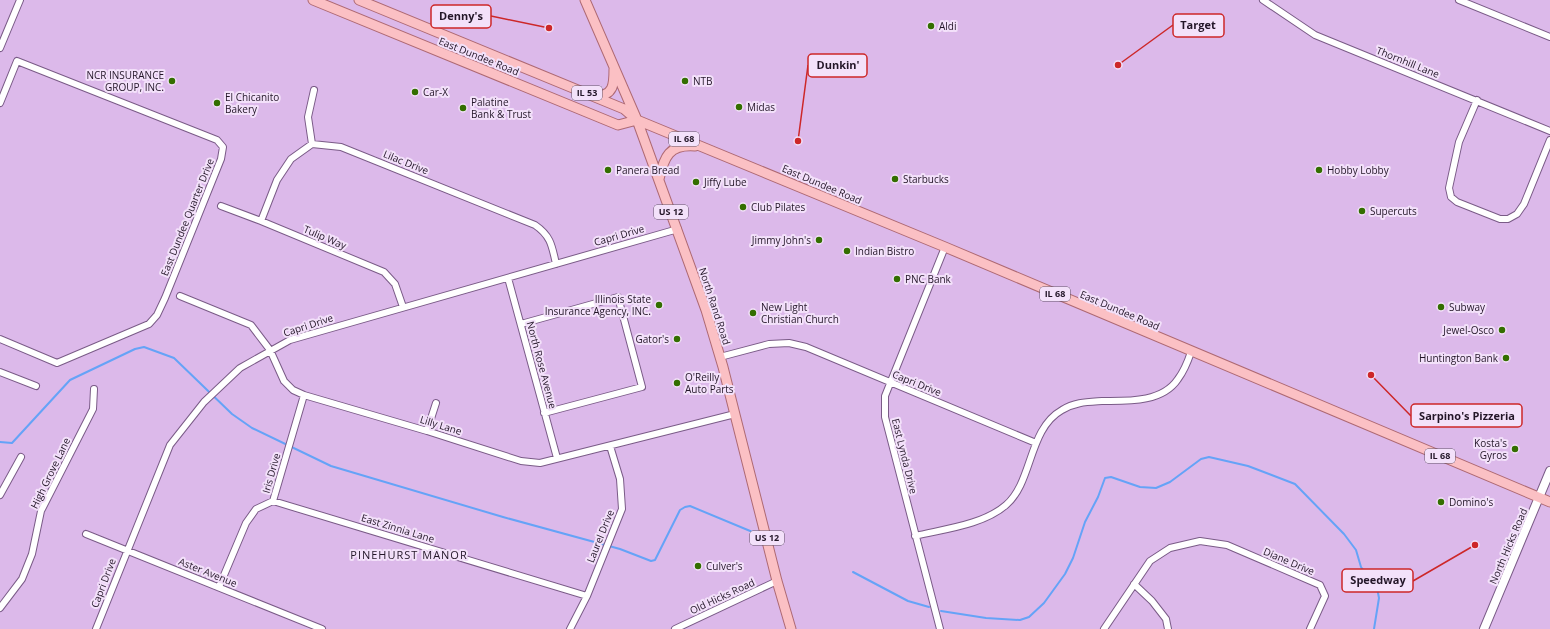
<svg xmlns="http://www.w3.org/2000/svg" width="1550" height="629" viewBox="0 0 1550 629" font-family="'Open Sans',sans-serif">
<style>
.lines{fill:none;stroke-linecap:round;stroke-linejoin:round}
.stream{stroke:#65a3f7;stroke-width:2}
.minor-casing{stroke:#7a5b87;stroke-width:8}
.secondary-casing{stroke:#7a5b87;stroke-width:10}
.primary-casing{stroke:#ae6973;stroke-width:11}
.minor{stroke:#fff;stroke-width:6}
.secondary{stroke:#fff;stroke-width:8}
.primary{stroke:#fbc0c4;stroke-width:9}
.poi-dot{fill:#336e00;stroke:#f3e1fa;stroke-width:1.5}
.labels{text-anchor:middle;stroke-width:4;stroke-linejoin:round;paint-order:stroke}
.shield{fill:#f3e1fa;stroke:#615367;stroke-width:1}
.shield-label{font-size:9px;font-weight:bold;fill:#231628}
.poi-label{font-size:10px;fill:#231628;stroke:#f3e1fa;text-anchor:start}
.street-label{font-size:10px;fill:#231628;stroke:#f3e1fa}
.neighbourhood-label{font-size:11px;letter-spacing:1px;fill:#231628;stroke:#f3e1fa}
.leader{fill:none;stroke:#cd2728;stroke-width:1.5}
.callout-dot{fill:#cd2728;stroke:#f3e1fa;stroke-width:1.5}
.callout{fill:#f3e1fa;stroke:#cd2728;stroke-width:1.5}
.callout-label{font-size:11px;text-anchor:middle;font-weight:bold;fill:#231628}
</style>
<rect width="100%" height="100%" fill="#dcb9ea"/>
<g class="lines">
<path class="stream" d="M 0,442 L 12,443 L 70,380 L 135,349 L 144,347 L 174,358 L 232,414 L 252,428 L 331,466 L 503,517 L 620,549 L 651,561 L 655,560 L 680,510 L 685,507 L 690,506 L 755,533
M 853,572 L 908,601 L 929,607
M 941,611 L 986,618 L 1020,620 L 1029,617 L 1044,603 L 1065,574 L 1073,558 L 1085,522 L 1098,497 L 1105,478 L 1111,477 L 1140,487 L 1156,488 L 1170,482 L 1201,459 L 1209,457 L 1248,466 L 1295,484 L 1344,534 L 1356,550 L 1361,567 L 1377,588 L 1379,598 L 1374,629"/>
<defs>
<path id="minor" d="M 1263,0 L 1315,35 L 1550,131
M 1459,0 L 1550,37
M 0,48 L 20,0
M 1477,100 L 1459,142 L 1449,188 L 1451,197 L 1457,202 L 1500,219 L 1508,219 L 1517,214 L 1524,204 L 1550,140
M 0,103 L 17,61 L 217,140 L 223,147 L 221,159 L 165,298 L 157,315 L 149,324 L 57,363 L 0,339
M 312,144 L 308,117 L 314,90
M 221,206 L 261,221 L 384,272 L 395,284 L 403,307
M 261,221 L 277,180 L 291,159 L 312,144 L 341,147 L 535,225 C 551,236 552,246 556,264
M 508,278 L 557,458
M 180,296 L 251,325 L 270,350 L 284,381 L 293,390 L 304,395 L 427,431 L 521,461 L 540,463 L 735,414
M 521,324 L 618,297 L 642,387 L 544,413
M 720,357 L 769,344 L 789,343 L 806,347 L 1036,443
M 0,372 L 36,386
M 427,431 L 436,403
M 0,495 L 21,457
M 273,501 L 587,596
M 86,534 L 322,629
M 915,536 C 944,529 983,525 1006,505 C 1033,482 1028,429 1062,410 C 1075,402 1087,402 1102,401 C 1127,401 1162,403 1178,379 C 1184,371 1188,361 1191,352
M 1134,584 L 1152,601 L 1166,619 L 1168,629
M 219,587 L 246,523 L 256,509 L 273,501 L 304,395
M 0,608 L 22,579 L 32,554 L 41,511 L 93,409 L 94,389
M 96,629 L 170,445 L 204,402 L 240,368 L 290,340 L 678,229
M 570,629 L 587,596 L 622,509 L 620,479 L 610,446
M 675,629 L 777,581
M 940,629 L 885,417 L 885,396 L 945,247
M 1104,629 L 1150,561 L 1170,548 L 1200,541 L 1227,545 L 1320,585 L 1325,596 L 1310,629"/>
<path id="secondary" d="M 1484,629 L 1550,471"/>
<path id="primary" d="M 313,0 L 618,125 L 637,120
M 359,0 L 624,109 L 637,120 L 945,247 L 1550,502
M 585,0 L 637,120 L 706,310 L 723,367 L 777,581 L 791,629
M 595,96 C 614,96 614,84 614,69
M 659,179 C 664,157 669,144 695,146"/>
</defs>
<use href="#minor" class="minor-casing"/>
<use href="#secondary" class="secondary-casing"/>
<use href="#primary" class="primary-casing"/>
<use href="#minor" class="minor"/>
<use href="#secondary" class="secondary"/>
<use href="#primary" class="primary"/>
</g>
<g class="poi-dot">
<circle cx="931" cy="26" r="4"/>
<circle cx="172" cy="81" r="4"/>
<circle cx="685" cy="81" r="4"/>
<circle cx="415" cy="92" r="4"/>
<circle cx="217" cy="103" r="4"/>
<circle cx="739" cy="107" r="4"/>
<circle cx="463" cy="108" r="4"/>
<circle cx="608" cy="170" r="4"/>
<circle cx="1319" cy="170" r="4"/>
<circle cx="895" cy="179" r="4"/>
<circle cx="696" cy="182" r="4"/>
<circle cx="743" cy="207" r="4"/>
<circle cx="1362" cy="211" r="4"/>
<circle cx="819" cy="240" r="4"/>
<circle cx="847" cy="251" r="4"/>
<circle cx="897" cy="279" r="4"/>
<circle cx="659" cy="305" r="4"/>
<circle cx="1441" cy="307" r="4"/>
<circle cx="753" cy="313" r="4"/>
<circle cx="1502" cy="330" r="4"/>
<circle cx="677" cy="339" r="4"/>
<circle cx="1506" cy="358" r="4"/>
<circle cx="677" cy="383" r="4"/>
<circle cx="1515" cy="449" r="4"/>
<circle cx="1441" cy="502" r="4"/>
<circle cx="698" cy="566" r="4"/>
</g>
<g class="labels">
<g class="shield">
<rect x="572" y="86" width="30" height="14" rx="3"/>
<rect x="669" y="132" width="30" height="14" rx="3"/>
<rect x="654" y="205" width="34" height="14" rx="3"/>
<rect x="1040" y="287" width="30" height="14" rx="3"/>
<rect x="1425" y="449" width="30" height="14" rx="3"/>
<rect x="750" y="531" width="34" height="14" rx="3"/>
</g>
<g class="shield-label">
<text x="587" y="96">IL 53</text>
<text x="684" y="142">IL 68</text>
<text x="671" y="215">US 12</text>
<text x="1055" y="297">IL 68</text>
<text x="1440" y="459">IL 68</text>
<text x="767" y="541">US 12</text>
</g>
<g class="poi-label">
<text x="939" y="30">Aldi</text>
<text x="164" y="79" text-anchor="end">NCR INSURANCE<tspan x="164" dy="12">GROUP, INC.</tspan></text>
<text x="693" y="85">NTB</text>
<text x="423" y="96">Car-X</text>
<text x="225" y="101">El Chicanito<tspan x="225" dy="12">Bakery</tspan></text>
<text x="471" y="106">Palatine<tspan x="471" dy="12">Bank &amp; Trust</tspan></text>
<text x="747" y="111">Midas</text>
<text x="616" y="174">Panera Bread</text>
<text x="1327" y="174">Hobby Lobby</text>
<text x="903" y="183">Starbucks</text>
<text x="704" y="186">Jiffy Lube</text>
<text x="751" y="211">Club Pilates</text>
<text x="1370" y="215">Supercuts</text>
<text x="811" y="244" text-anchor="end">Jimmy John's</text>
<text x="855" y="255">Indian Bistro</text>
<text x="905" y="283">PNC Bank</text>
<text x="651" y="303" text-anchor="end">Illinois State<tspan x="651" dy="12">Insurance Agency, INC.</tspan></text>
<text x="761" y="311">New Light<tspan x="761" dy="12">Christian Church</tspan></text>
<text x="1449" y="311">Subway</text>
<text x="1494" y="334" text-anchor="end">Jewel-Osco</text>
<text x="669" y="343" text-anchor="end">Gator's</text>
<text x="1498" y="362" text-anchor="end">Huntington Bank</text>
<text x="685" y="381">O'Reilly<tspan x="685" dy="12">Auto Parts</tspan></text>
<text x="1507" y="447" text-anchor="end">Kosta's<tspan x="1507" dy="12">Gyros</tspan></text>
<text x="1449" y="506">Domino's</text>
<text x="706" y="570">Culver's</text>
</g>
<g class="street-label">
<text transform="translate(479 56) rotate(22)" y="4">East Dundee Road</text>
<text transform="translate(1408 62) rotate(22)" y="4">Thornhill Lane</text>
<text transform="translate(406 162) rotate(22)" y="4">Lilac Drive</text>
<text transform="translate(822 184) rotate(23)" y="4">East Dundee Road</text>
<text transform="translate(187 217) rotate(-68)" y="4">East Dundee Quarter Drive</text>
<text transform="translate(619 235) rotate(-16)" y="4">Capri Drive</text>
<text transform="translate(325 237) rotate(23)" y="4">Tulip Way</text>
<text transform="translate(715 306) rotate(72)" y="4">North Rand Road</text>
<text transform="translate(1120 310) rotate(23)" y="4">East Dundee Road</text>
<text transform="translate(308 325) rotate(-18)" y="4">Capri Drive</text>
<text transform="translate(542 365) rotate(75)" y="4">North Rose Avenue</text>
<text transform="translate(917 383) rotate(22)" y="4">Capri Drive</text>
<text transform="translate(441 425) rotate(17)" y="4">Lilly Lane</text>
<text transform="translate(905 456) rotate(76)" y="4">East Lynda Drive</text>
<text transform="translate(50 473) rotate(-64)" y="4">High Grove Lane</text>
<text transform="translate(271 473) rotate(-74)" y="4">Iris Drive</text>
<text transform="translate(398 528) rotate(17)" y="4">East Zinnia Lane</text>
<text transform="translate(600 536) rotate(-68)" y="4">Laurel Drive</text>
<text transform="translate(1508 546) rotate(-67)" y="4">North Hicks Road</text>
<text transform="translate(1289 561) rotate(23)" y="4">Diane Drive</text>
<text transform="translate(208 572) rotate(22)" y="4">Aster Avenue</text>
<text transform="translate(103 583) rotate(-69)" y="4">Capri Drive</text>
<text transform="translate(722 596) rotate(-25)" y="4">Old Hicks Road</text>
</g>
<g class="neighbourhood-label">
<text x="409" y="559">PINEHURST MANOR</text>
</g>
</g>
<path class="leader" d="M549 28L491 16M1118 65L1173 25M798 141L808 65M1371 375L1411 416M1475 545L1413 581"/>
<g class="callout-dot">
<circle cx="549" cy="28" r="4"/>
<circle cx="1118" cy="65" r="4"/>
<circle cx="798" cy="141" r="4"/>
<circle cx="1371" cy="375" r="4"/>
<circle cx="1475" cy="545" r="4"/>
</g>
<g class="callout">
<rect x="431" y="5" width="60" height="23" rx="4"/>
<rect x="1173" y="14" width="51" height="23" rx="4"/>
<rect x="808" y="54" width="59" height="23" rx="4"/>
<rect x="1411" y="404" width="111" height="23" rx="4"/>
<rect x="1342" y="569" width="71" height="23" rx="4"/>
</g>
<g class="callout-label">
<text x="461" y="20">Denny's</text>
<text x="1198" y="29">Target</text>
<text x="838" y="69">Dunkin'</text>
<text x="1467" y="420">Sarpino's Pizzeria</text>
<text x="1378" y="584">Speedway</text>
</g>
</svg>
